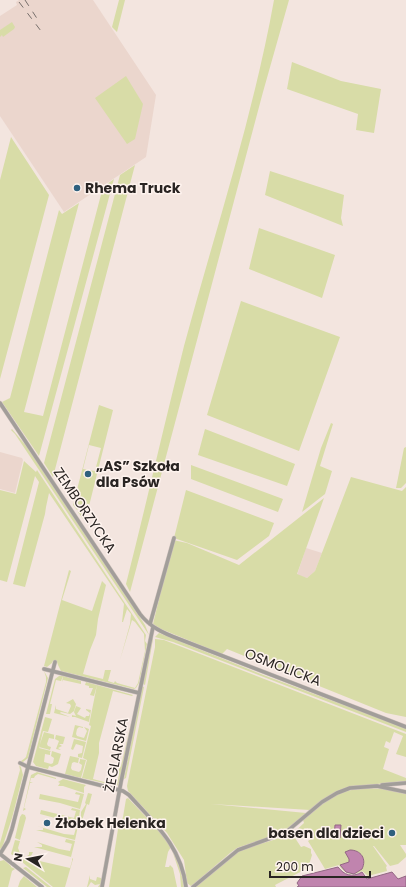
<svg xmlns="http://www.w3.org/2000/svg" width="406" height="887" viewBox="0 0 406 887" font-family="Poppins,sans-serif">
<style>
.built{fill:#ebd6cd}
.green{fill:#d8dca7;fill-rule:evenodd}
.water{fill:#c084ae;stroke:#936784}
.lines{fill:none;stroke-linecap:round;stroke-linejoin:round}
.minor-casing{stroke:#cfc2bd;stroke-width:4.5}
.minor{stroke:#a29e9a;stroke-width:3.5}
.rail{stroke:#776f6b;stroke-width:1;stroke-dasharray:7 7;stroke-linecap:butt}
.poi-dot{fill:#2f607e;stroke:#fef3ee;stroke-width:1.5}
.labels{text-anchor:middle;stroke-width:3;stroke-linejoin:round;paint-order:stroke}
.poi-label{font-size:14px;font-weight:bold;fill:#292422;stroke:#fef3ee;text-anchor:start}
.street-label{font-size:14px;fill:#292422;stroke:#fef3ee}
</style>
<rect width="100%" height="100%" fill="#f3e5df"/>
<path class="built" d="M 19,0 L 93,0 L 156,95 L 146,157 L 64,212 L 0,116 L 0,16 L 17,5 L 16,2 Z
M 0,452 L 22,458 L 23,460 L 15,493 L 0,489 Z
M 306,548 L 322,553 L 315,571 L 307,578 L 297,575 Z"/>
<path class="green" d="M 119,0 L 125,0 L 117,32 L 112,27 Z
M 274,0 L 289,0 L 263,92 L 130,592 L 126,584 C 146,505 164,425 184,346 C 215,231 253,117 274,0 Z
M 12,22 L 15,27 L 14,29 L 3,37 L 2,35 L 0,37 L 0,30 Z
M 292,62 L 341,81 L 381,89 L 374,133 L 356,130 L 358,114 L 287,89 Z
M 126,76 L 143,104 L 135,139 L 127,144 L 95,98 Z
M 11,137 L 49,195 L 0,379 L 0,180 Z
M 135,165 L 53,477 L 44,463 L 120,175 Z
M 270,171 L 344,195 L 341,218 L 343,226 L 265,195 Z
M 114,179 L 39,456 L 2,402 L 10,398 L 59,210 L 62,214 L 79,203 L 24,412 L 43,416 L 103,187 Z
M 259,228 L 335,255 L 322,298 L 249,269 Z
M 241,301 L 340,337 L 299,451 L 207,415 Z
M 99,405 L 113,410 L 89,506 L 83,519 L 78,512 L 83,512 L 85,506 L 77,504 L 79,507 L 77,510 L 73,505 ZM 89,445 L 101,448 L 95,471 L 83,469 Z
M 331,423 L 333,424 L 320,466 L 332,471 L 325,494 L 302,512 L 321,448 Z
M 12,429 L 28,448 L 145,625 L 149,635 L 15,434 L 11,430 Z
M 205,429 L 295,464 L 287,486 L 198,455 Z
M 406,447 L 406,483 L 401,488 L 396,488 L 404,448 Z
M 24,461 L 36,472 L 37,470 L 146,635 L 145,641 L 147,644 L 139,683 L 136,688 L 134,689 L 61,671 L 58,665 L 57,662 L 53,661 L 52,663 L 47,667 L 44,666 L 69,570 L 71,571 L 62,600 L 92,611 L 102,581 L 106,585 L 98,619 L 96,635 L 90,650 L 83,674 L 103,679 L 105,670 L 111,670 L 108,681 L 114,683 L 115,681 L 117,683 L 135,688 L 138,683 L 145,651 L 144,634 L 135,622 L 132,620 L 120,660 L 130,624 L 131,614 L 127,609 L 123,622 L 122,622 L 124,604 L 49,493 L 46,507 L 45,514 L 25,587 L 13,584 L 39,482 L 35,476 L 7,582 L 0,580 L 0,490 L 16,494 Z
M 191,465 L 283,499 L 278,512 L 191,479 Z
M 351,477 L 402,491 L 406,487 L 406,717 L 386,713 L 227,649 L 222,654 L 161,629 L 153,624 L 173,540 L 187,543 L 239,565 L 324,498 L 297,574 L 307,578 L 315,571 Z
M 186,490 L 274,523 L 269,536 L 237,560 L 174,538 Z
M 159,633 L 266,676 L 406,728 L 406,732 L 173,642 L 155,637 Z
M 152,638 L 153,639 L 145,685 L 143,684 Z
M 155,639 L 164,640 L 406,734 L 406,757 L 396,754 L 403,736 L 394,732 L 390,743 L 386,741 L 384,747 L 389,749 L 383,769 L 406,778 L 406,781 L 348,787 L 330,795 L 310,810 L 211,804 L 306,813 L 284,832 L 237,848 L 230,853 L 195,883 L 191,886 L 187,883 L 184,860 L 167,833 L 128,791 L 127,786 L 155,647 Z
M 44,671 L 48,678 L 28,758 L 23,762 L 21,762 L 19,765 L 21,767 L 23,775 L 12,818 L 2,848 L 0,849 L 0,843 L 20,770 C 18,760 20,763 26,757 L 46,682 L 46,677 Z
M 59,676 L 63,676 L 61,681 L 56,680 L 50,704 L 52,704 L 50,714 L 46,714 L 55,679 Z
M 63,676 L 81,681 L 81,684 L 63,680 L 62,682 Z
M 86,682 L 97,685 L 94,696 L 90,695 L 93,688 L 89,688 L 89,686 L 85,685 Z
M 97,685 L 133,695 L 132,696 L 113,691 L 99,743 L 99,753 L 93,779 L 104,782 L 117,783 L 119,775 L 119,768 L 121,766 L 132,719 L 120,781 L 117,786 L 82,778 L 87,760 L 83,758 L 91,726 L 89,725 Z
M 142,686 L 144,687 L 126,778 L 124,779 Z
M 73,699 L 76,704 L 74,711 L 70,714 L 61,712 L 60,713 L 70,717 L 54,713 L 56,705 L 56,709 L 68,713 L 71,706 L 70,704 L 66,703 Z
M 76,706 L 81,708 L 77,714 L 85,718 L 86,716 L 89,716 L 90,713 L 86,710 L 86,709 L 91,710 L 89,722 L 75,717 L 72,717 L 72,715 L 76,716 L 74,712 Z
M 45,717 L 52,719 L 48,732 L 43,731 L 39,748 L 51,751 L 50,752 L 50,755 L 45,754 L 44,762 L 51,764 L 53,763 L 54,758 L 51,756 L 52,751 L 61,754 L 58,764 L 52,767 L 49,766 L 48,769 L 36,766 L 33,762 Z
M 75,725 L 83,727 L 83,728 L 79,727 L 77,729 L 76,734 L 77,736 L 84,738 L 87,731 L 84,727 L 89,729 L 86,741 L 72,737 Z
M 44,732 L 55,735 L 54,735 L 54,739 L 49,738 L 47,744 L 48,746 L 51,747 L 50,750 L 39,747 Z
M 56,735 L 65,737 L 63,744 L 59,744 L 62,746 L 58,748 L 61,750 L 56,749 L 59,741 L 55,739 Z
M 74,739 L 86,742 L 82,758 L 78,757 L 78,754 L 82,753 L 83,746 L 76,744 L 73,750 L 71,749 Z
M 70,756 L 79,758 L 78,763 L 74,762 L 72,763 L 71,768 L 72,770 L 79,772 L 81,770 L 82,765 L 79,763 L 80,761 L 80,759 L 86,760 L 81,778 L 65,774 Z
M 37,772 L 56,778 L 56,779 L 38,774 L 35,776 L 34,778 L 31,778 L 30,782 L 33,783 L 30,783 L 24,808 L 26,809 L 23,811 L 31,775 Z
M 63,779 L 86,785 L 84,787 L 84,793 L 63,786 L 58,786 L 60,783 L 58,782 Z
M 369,788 L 384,789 L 406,794 L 406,845 L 400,845 L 406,854 L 406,857 L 398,864 L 390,866 L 374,846 L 373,846 L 387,866 L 386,867 L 387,871 L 368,876 L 362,871 C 353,876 345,875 339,865 L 325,869 L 308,841 L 314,837 L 308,828 L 295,838 L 301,847 L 304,846 L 311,849 L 311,853 L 312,855 L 308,868 L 275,885 L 276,887 L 196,887 L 239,851 C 254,843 274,843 288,833 L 291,835 L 304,823 L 303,820 C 316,809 330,796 347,791 C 354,789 361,789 369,788 Z
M 76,792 L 84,794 L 80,809 L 60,803 L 39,799 L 40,794 L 78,802 L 80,795 L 75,794 Z
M 88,793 L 92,794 L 89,805 L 87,804 L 81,824 L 81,812 L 86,804 L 85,803 Z
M 128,798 L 164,836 L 171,847 L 168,852 L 165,867 L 169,867 L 170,865 L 173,868 L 177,887 L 109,887 L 118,829 L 123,817 L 126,799 Z
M 72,808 L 80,810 L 78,824 L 40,814 L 41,810 L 74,818 L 76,811 L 71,810 Z
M 22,814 L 25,815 L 26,818 L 20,840 L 15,838 L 20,817 Z
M 71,823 L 78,826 L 75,840 L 36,830 L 43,830 L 43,828 L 37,826 L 64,834 L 74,835 L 76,828 L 73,827 Z
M 66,839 L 75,841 L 71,857 L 34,847 L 42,847 L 42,845 L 37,842 L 59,849 L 70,851 L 72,844 L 65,842 Z
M 15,840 L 20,841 L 18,848 L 20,853 L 16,857 L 11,854 Z
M 172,850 C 179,862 182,874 184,887 L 181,887 L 180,874 Z
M 29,852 L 33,852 L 30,858 L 31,859 L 70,868 L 72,861 L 72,858 L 73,859 L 65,887 L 53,887 L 17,858 L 20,854 L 29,860 L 30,857 L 27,855 L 29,855 Z
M 4,860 L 11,866 L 11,867 L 15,869 L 12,871 L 8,887 L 0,887 L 0,861 Z
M 26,867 L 51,887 L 47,887 L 23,868 Z
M 90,875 L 90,879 L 96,881 L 97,877 L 101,878 L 101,887 L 98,887 L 100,884 L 95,885 L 91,882 L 88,887 L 87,887 Z
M 24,876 L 25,877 L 37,887 L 18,887 L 20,881 Z"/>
<path class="water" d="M 335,825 L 341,825 L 340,838 L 334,837 Z
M 350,850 C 361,850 367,859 362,869 L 354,874 L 346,872 L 340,865 L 349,862 L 349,859 L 345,852 Z
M 338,867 C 344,875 352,878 362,872 L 367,879 L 392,872 L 398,879 L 406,876 L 406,887 L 297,887 L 299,886 L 297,883 L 302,876 Z"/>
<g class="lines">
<defs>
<path id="minor" d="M 0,403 L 140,614 C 150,627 163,633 179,639 L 406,727
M 150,624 L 174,538
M 44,669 L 139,693
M 20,763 L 28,767 L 123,791 L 129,795 C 155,824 181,846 186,887
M 382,785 L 406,783
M 0,854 L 8,841 L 12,829 L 55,662
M 0,854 L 42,887
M 102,887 L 121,782 L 153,627
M 193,887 L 238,850 L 285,833 L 322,802 L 337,793 L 350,788 L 377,786 L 406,792"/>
</defs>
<use href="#minor" class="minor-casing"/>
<use href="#minor" class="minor"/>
<path class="rail" d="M 25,0 L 38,20
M 19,2 L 41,31"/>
</g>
<g class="poi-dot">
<circle cx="77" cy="188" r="4"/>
<circle cx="88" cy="474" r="4"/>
<circle cx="47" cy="823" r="4"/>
<circle cx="392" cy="833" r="4"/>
</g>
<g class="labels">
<g class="poi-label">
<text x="85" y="193">Rhema Truck</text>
<text x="96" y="471">„AS” Szkoła<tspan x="96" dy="16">dla Psów</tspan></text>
<text x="55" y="828">Żłobek Helenka</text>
<text x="384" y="838" text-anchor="end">basen dla dzieci</text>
</g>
<g class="street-label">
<text transform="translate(85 510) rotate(56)" y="5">ZEMBORZYCKA</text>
<text transform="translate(283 667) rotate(21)" y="5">OSMOLICKA</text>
<text transform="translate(116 755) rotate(-79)" y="5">ŻEGLARSKA</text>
</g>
</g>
<g transform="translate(28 859) rotate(280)" stroke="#fef3ee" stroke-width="3" paint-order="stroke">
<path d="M0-3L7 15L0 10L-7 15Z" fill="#292422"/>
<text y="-6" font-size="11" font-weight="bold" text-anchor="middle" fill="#292422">N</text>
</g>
<path d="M270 871v6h100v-6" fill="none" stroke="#292422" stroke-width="2"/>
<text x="276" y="871" font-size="12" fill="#292422" stroke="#fef3ee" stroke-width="3" paint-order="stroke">200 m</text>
</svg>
